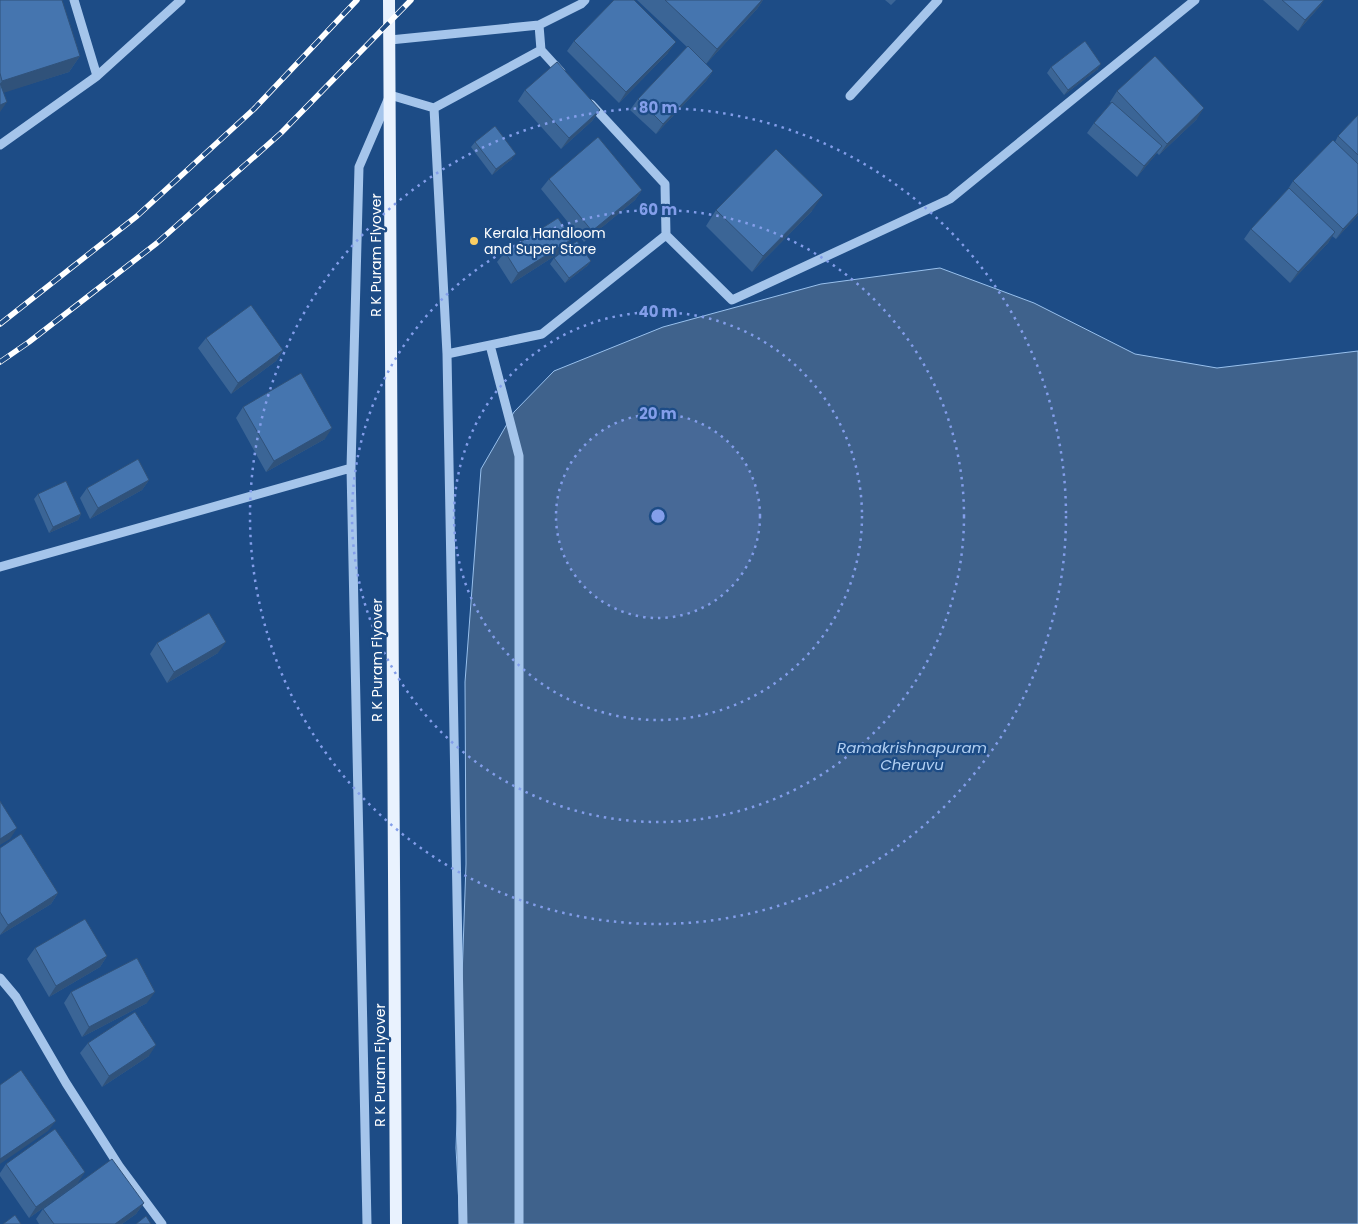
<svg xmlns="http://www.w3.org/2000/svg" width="1358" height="1224" viewBox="0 0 1358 1224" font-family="Poppins,sans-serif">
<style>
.water{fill:#3f628c;stroke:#98c0ed}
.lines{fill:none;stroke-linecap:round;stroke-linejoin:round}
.minor{stroke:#a5c5eb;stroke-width:9}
.major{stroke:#e9f2fe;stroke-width:12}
.rail-casing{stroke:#fff;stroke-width:5.5}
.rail{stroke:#1d4c86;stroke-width:4;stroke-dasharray:11;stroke-linecap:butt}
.wall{fill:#3b6596}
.shaded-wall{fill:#30527a}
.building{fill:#4575af;stroke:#30527a}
.ring{fill:none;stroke:#839eea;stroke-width:2.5;stroke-dasharray:2.5 5}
.poi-dot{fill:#fbce63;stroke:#1d4c86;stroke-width:2}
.labels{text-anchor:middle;stroke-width:4.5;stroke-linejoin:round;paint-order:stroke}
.poi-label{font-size:14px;fill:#fff;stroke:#1d4c86;text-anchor:start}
.street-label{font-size:14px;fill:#fff;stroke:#1d4c86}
.water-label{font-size:15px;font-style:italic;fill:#b1cff2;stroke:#1d4c86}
.centre{fill:#839eea;stroke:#1d4c86;stroke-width:2.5}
.ring-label{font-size:15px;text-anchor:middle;font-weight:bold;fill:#839eea;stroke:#1d4c86;stroke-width:4.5;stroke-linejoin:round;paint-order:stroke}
</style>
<rect width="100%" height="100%" fill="#1d4c86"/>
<path class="water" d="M 940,268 L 1034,303 L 1135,354 L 1217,368 L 1358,351 L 1358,1224 L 460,1224 L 456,1148 L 466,864 L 465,682 L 481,469 L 514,412 L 554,371 L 663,327 L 821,284 Z"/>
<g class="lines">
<path class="minor" d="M 74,0 L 97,76
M 390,40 L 539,25 L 581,4 L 585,0
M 541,50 L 561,72
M 850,96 L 938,0
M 591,104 L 665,184 L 666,235 L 732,300 L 950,199 L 1195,0
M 434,108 L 447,354 L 463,1224
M 0,145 L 97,76 L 181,0
M 490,345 L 519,456 L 519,1224
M 447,354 L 542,334 L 666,235
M 0,567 L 351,468
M 0,978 L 16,997 L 66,1083 L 119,1166 L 162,1224
M 367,1224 L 351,468 L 359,167 L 390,95 L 434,108 L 541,50 L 539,25"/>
<path class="major" d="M 389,0 L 396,1224"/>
<defs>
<path id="rail" d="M 0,324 L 137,216 L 254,109 L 357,0
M 0,362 L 29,342 L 157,243 L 281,133 L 411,0"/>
</defs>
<use href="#rail" class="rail-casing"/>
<use href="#rail" class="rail"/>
</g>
<path class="wall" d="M 0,0 L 80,56 L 69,72 L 4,92 L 0,112 Z
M 637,0 L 763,0 L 757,9 L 706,64 L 713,71 L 706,81 L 656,134 L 630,110 L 638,99 L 687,47 Z
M 885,0 L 896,0 L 891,5 Z
M 1263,0 L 1324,0 L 1320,6 L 1298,31 Z
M 574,41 L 668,53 L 619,103 L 567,51 Z
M 1051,67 L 1098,69 L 1064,95 L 1047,73 Z
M 525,90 L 600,110 L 592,121 L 561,149 L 518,101 Z
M 1117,91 L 1197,119 L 1159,155 L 1157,153 L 1137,177 L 1087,133 L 1094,123 L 1111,103 L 1110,102 Z
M 1358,115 L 1358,215 L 1336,239 L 1332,236 L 1328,243 L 1290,283 L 1244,239 L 1251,229 L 1288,189 L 1293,181 L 1335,142 L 1338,136 Z
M 475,142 L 512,159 L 492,175 L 471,147 Z
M 549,179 L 642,190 L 635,200 L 584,242 L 541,189 Z
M 716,210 L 812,211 L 752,272 L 706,226 Z
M 564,250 L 511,284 L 497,262 L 505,252 Z
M 554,258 L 591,261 L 587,266 L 565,283 L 550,264 Z
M 206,338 L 283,350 L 276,361 L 231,394 L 198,348 Z
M 243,407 L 325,439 L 266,472 L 236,418 Z
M 149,480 L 142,490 L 90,519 L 80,498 L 87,488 Z
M 38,494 L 81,514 L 78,520 L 49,533 L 34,499 Z
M 157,643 L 218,653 L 167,683 L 150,654 Z
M 0,848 L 58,893 L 51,904 L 0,935 Z
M 35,948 L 107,956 L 100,967 L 49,997 L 27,959 Z
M 71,992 L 147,1003 L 82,1037 L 64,1003 Z
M 88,1043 L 149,1056 L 102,1087 L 80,1053 Z
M 6,1164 L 78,1183 L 29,1218 L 0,1176 L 0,1173 Z
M 144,1203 L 136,1214 L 122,1224 L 39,1224 L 36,1219 L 43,1209 Z"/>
<path class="shaded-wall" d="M 762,0 L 763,0 L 757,9 L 706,64 L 717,49 Z
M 1324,0 L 1320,6 L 1298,31 L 1305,20 Z
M 676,42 L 668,53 L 619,103 L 626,92 Z
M 80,56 L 69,72 L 0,94 L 0,84 L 2,81 Z
M 1101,64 L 1098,69 L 1064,95 L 1068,90 Z
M 713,71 L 706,81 L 656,134 L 663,124 Z
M 7,102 L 0,112 L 0,105 Z
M 1204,108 L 1197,119 L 1159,155 L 1167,144 Z
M 600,110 L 592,121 L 561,149 L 569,138 Z
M 1162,146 L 1154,157 L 1137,177 L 1144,166 Z
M 516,154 L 512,159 L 492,175 L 496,169 Z
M 642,190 L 635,200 L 584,242 L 592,231 Z
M 823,195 L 812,211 L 752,272 L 763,256 Z
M 1358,213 L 1358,215 L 1336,239 L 1343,229 Z
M 1335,232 L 1328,243 L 1290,283 L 1298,272 Z
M 572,239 L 564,250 L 511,284 L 518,273 Z
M 591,261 L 587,266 L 565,283 L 569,278 Z
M 283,350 L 276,361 L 231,394 L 238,383 Z
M 332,428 L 325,439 L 266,472 L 274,461 Z
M 149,480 L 142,490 L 90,519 L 98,508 Z
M 81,514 L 78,520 L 49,533 L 53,527 Z
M 226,642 L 218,653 L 167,683 L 174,672 Z
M 17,828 L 10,839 L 0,845 L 0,839 Z
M 58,893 L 51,904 L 0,935 L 8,925 Z
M 107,956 L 100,967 L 49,997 L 56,986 Z
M 155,992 L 147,1003 L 82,1037 L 89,1027 Z
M 156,1045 L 149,1056 L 102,1087 L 109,1076 Z
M 56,1121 L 48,1131 L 0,1164 L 0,1159 Z
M 85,1172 L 78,1183 L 29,1218 L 36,1207 Z
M 144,1203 L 136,1214 L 122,1224 L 115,1224 Z"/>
<path class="building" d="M 0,0 L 62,0 L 80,56 L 2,81 L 0,73 Z
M 614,0 L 634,0 L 676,42 L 626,92 L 574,41 Z
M 665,0 L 762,0 L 717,49 Z
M 1282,0 L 1324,0 L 1305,20 Z
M 1085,41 L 1101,64 L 1068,90 L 1051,67 Z
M 688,46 L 713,71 L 663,124 L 638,99 Z
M 1155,56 L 1204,108 L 1167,144 L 1117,91 Z
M 557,62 L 600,110 L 569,138 L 525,90 Z
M 0,83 L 7,102 L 0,105 Z
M 1112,102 L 1162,146 L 1144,166 L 1094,123 Z
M 1358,115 L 1358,155 L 1338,136 Z
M 495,126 L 516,154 L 496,169 L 475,142 Z
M 598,137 L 642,190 L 592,231 L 549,179 Z
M 1333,140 L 1358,164 L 1358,213 L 1343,229 L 1293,181 Z
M 776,149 L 823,195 L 763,256 L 716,210 Z
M 1289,188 L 1335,232 L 1298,272 L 1251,229 Z
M 558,218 L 572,239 L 518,273 L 505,252 Z
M 577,241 L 591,261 L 569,278 L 554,258 Z
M 251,305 L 283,350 L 238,383 L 206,338 Z
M 301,373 L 332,428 L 274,461 L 243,407 Z
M 138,459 L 149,480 L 98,508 L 87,488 Z
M 66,481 L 81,514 L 53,527 L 38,494 Z
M 209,613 L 226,642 L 174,672 L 157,643 Z
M 0,801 L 17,828 L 0,839 Z
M 21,834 L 58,893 L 8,925 L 0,912 L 0,848 Z
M 85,919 L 107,956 L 56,986 L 35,948 Z
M 137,958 L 155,992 L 89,1027 L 71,992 Z
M 135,1012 L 156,1045 L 109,1076 L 88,1043 Z
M 21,1070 L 56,1121 L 0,1159 L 0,1085 Z
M 55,1129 L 85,1172 L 36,1207 L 6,1164 Z
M 112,1159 L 144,1203 L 115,1224 L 54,1224 L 43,1209 Z
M 15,1215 L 21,1224 L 3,1224 Z
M 146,1216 L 151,1224 L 136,1224 Z"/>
<circle cx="658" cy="516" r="102" fill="#839eea" fill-opacity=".12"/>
<g class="ring">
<circle cx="658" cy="516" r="102"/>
<circle cx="658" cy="516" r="204"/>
<circle cx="658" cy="516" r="306"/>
<circle cx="658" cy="516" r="408"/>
</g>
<circle class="poi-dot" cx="474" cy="241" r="5"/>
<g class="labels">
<g class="poi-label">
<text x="484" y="238">Kerala Handloom<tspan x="484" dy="16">and Super Store</tspan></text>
</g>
<g class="street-label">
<text transform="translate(376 255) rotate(-90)" y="5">R K Puram Flyover</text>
<text transform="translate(377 660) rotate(-90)" y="5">R K Puram Flyover</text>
<text transform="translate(380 1065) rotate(-90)" y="5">R K Puram Flyover</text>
</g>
<g class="water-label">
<text x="912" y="753">Ramakrishnapuram<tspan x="912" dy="17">Cheruvu</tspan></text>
</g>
</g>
<circle cx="658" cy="516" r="8" class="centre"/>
<g class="ring-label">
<text x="658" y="113">80 m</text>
<text x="658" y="215">60 m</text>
<text x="658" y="317">40 m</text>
<text x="658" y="419">20 m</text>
</g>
</svg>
